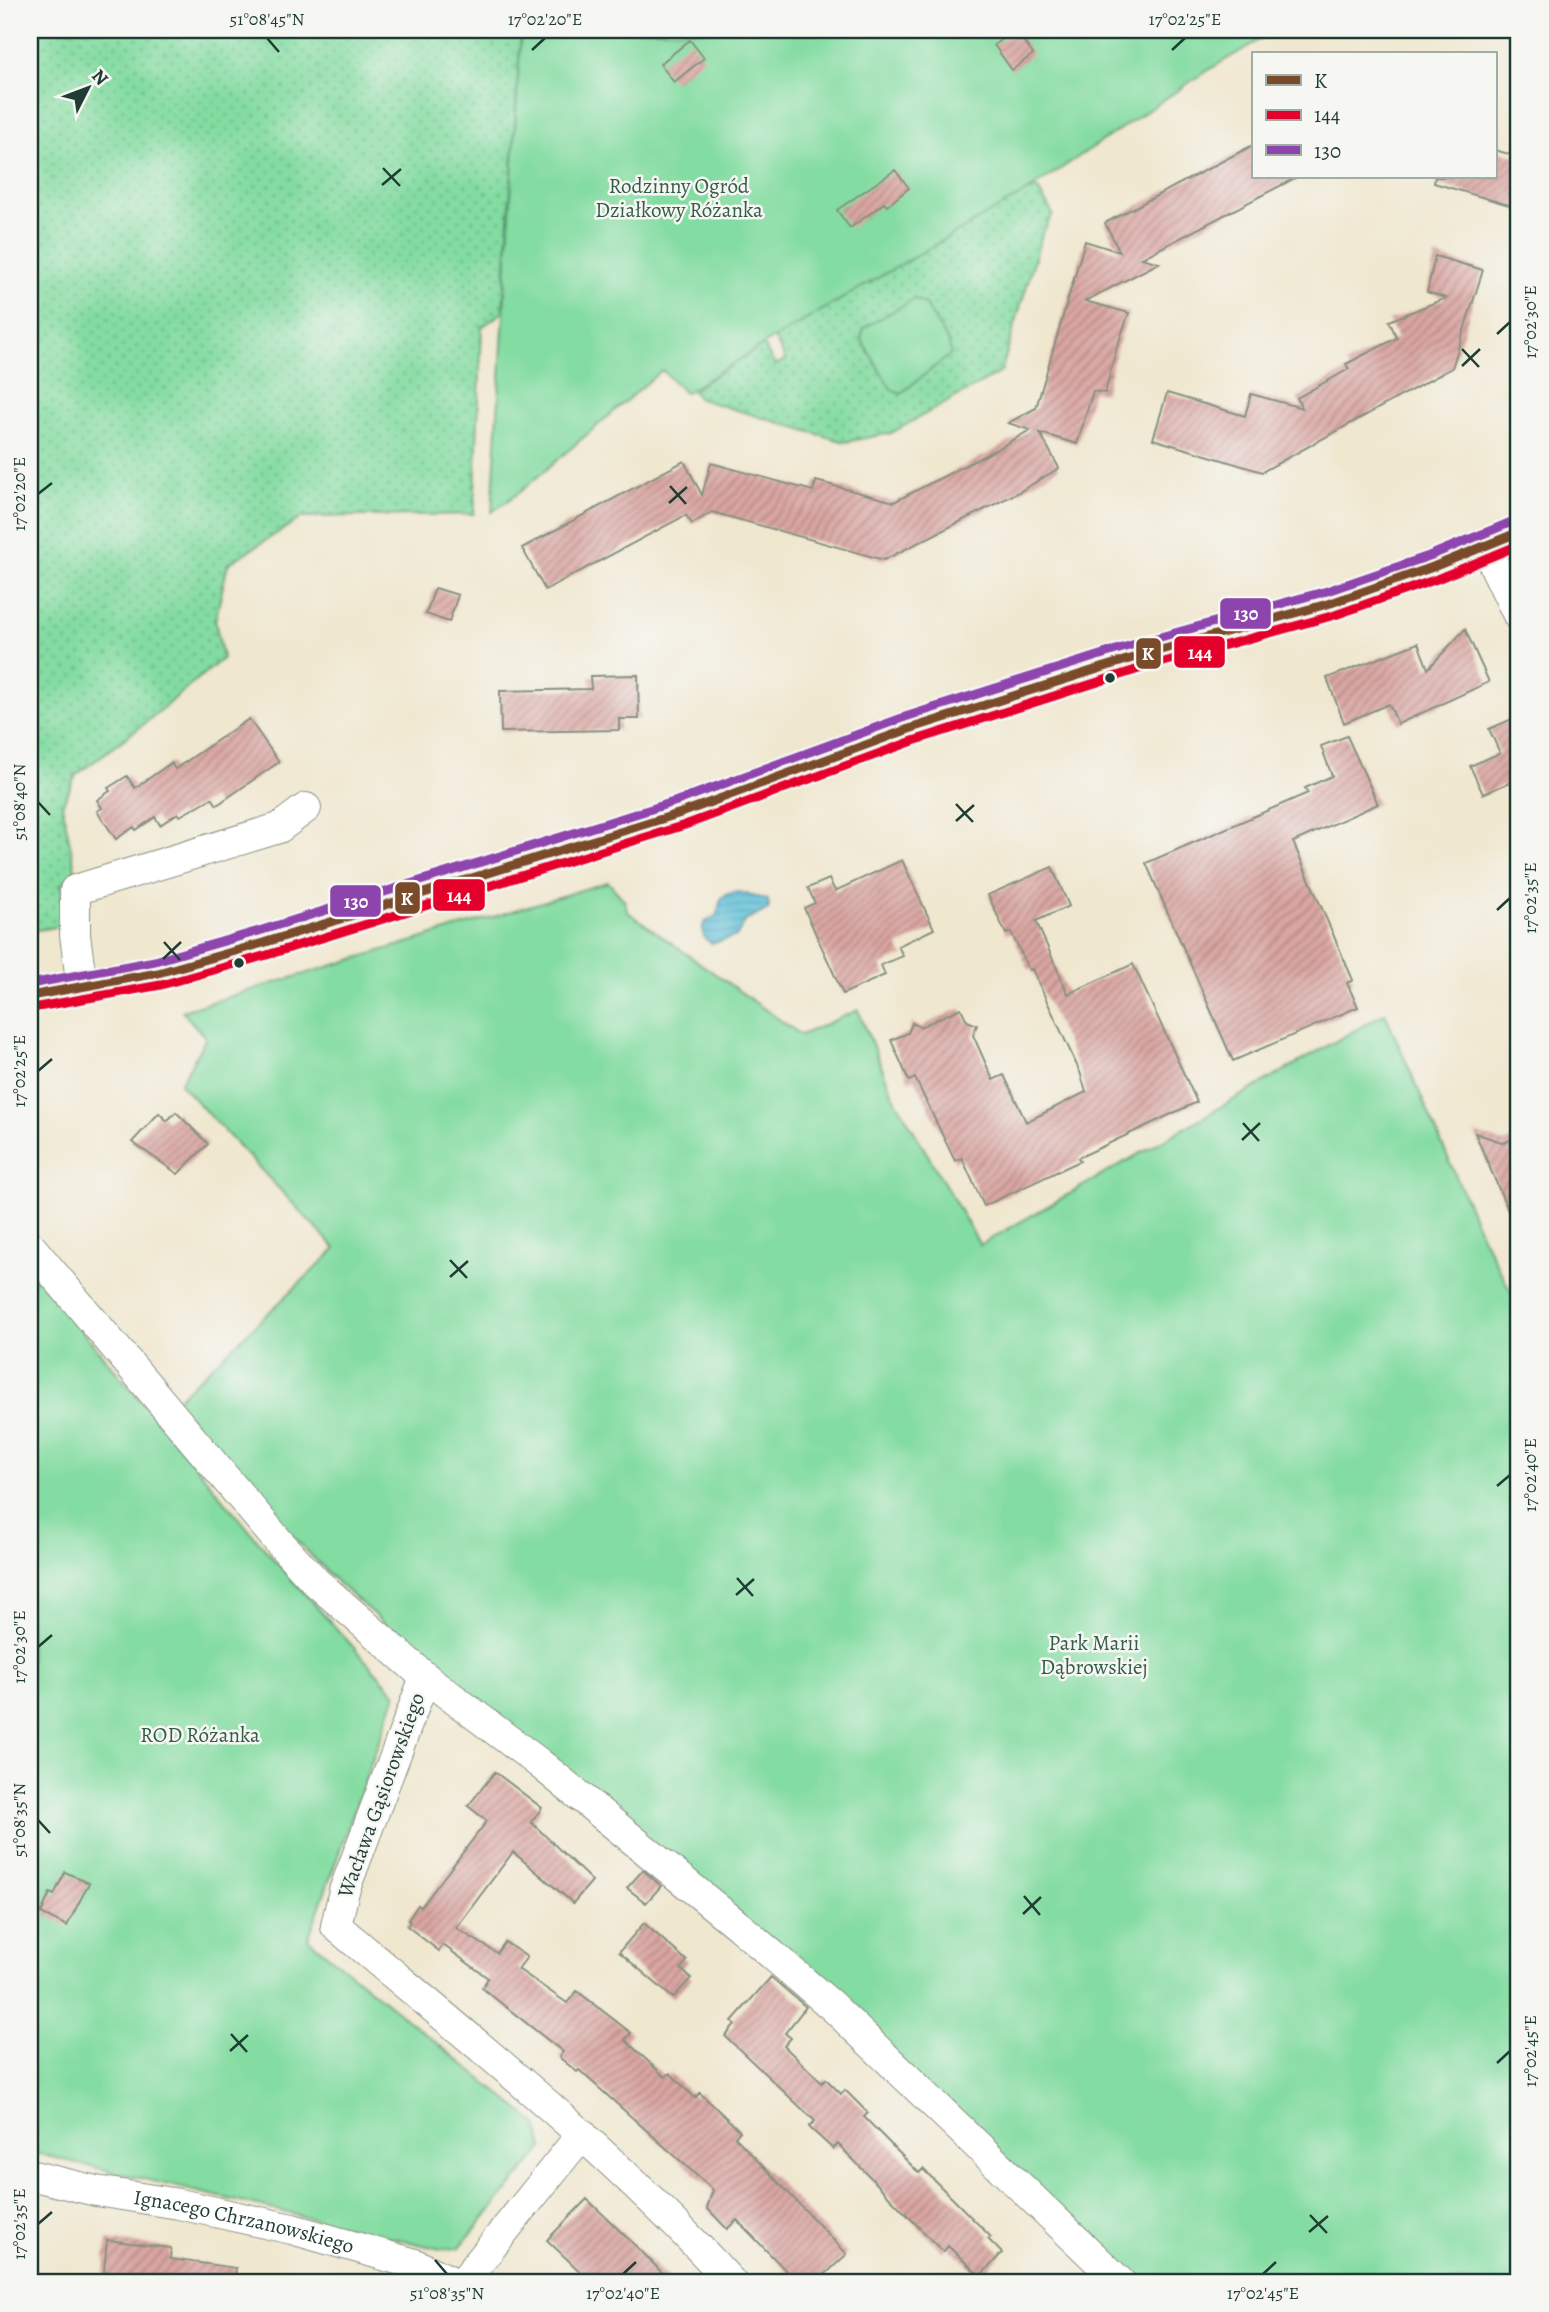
<svg xmlns="http://www.w3.org/2000/svg" width="1549" height="2312" viewBox="0 0 1549 2312" font-family="Alegreya,serif">
<style>
.grass{fill:url(#grass-dots);stroke:#518c6a;stroke-width:2}
.green{fill:#83dca1;stroke:#518c6a;stroke-width:2}
.water{fill:url(#water-rules);stroke:#3c7e86;stroke-width:2}
.building{fill:url(#building-hatch)}
.lines{fill:none;stroke-linecap:round;stroke-linejoin:round}
.minor-casing{stroke:#889282;stroke-width:32}
.minor{stroke:#fff;stroke-width:30}
.bus-1-casing{stroke:#f6f6f2;stroke-width:14}
.bus-2-casing{stroke:#f6f6f2;stroke-width:14}
.bus-3-casing{stroke:#f6f6f2;stroke-width:14}
.bus-1{stroke:#7a4b2a;stroke-width:9}
.bus-2{stroke:#e4002b;stroke-width:9}
.bus-3{stroke:#8e44ad;stroke-width:9}
.ticks{fill:none;stroke:#1f3d34;stroke-width:2.5}
.bus-dot{fill:#1f3d34;stroke:#f6f6f2;stroke-width:2.5}
.labels{text-anchor:middle;stroke-width:5;stroke-linejoin:round;paint-order:stroke}
.park-label{font-size:21px;fill:#335d4a;stroke:#f6f6f2}
.street-label{font-size:21px;fill:#1f3d34;stroke:#f6f6f2}
.line-badge{stroke:#f6f6f2;stroke-width:2.5}
.badge-label{font-size:19px;text-anchor:middle;font-weight:bold;fill:#fff}
.neatline{fill:none;stroke:#1f3d34;stroke-width:2.5}
.ticks-label{font-size:18px;text-anchor:middle;fill:#1f3d34}
</style>
<defs>
<pattern id="grass-dots" width="8" height="8" patternUnits="userSpaceOnUse" patternTransform="scale(1.75)"><rect width="8" height="8" fill="#83dca1"/><path d="M2 2h.1M6 6h.1" fill="none" stroke="#6bb484" stroke-width="1.8" stroke-linecap="round"/></pattern>
<pattern id="water-rules" width="6" height="5" patternUnits="userSpaceOnUse" patternTransform="scale(1.75)"><rect width="6" height="5" fill="#59bed8"/><path d="M0 2.5h6" fill="none" stroke="#499cb0"/></pattern>
<pattern id="building-hatch" width="6" height="6" patternUnits="userSpaceOnUse" patternTransform="scale(1.75)"><rect width="6" height="6" fill="#daa6a2"/><path d="M-1 1l2-2M0 6l6-6M5 7l2-2" fill="none" stroke="#b08885"/></pattern>
</defs>
<rect width="100%" height="100%" fill="#f6f6f2"/>
<filter id="ink" filterUnits="userSpaceOnUse"><feTurbulence type="fractalNoise" baseFrequency=".0143" numOctaves="2"/><feDisplacementMap in="SourceGraphic" scale="14" xChannelSelector="R" yChannelSelector="G"/><feConvolveMatrix kernelMatrix="1 2 1 2 8 2 1 2 1" color-interpolation-filters="sRGB"/></filter>
<filter id="wash" filterUnits="userSpaceOnUse"><feTurbulence type="fractalNoise" baseFrequency=".00686" numOctaves="4" result="noise"/><feDisplacementMap in="SourceGraphic" scale="28" xChannelSelector="R" yChannelSelector="G"/><feGaussianBlur stdDeviation="1.57" result="paint"/><feColorMatrix in="noise" values="0 0 0 0 0 0 0 0 0 0 0 0 0 0 0 0 0 1.4 0 .05"/><feComposite in="paint" operator="in"/></filter>
<g filter="url(#wash)">
<rect width="100%" height="100%" fill="#f0e7cf"/>
<path class="grass" d="M 30,30 L 521,30 L 503,312 L 482,327 L 474,514 L 303,517 L 228,564 L 215,621 L 223,658 L 144,724 L 76,775 L 62,805 L 77,878 L 62,883 L 63,926 L 30,931 Z
M 1037,188 L 1053,214 L 1042,234 L 1001,372 L 891,433 L 845,442 L 699,399 L 692,390 L 763,345 L 775,365 L 786,360 L 774,338 L 1026,192 Z"/>
<path class="green" d="M 521,30 L 1276,30 L 1205,72 L 1026,192 L 774,338 L 685,393 L 662,370 L 521,491 L 492,512 Z
M 914,299 L 925,304 L 949,343 L 951,354 L 901,393 L 891,389 L 861,339 L 864,328 Z
M 608,882 L 624,900 L 628,912 L 801,1035 L 858,1010 L 893,1095 L 980,1245 L 1385,1013 L 1481,1234 L 1515,1300 L 1519,1304 L 1519,2282 L 1135,2282 L 1115,2262 L 339,1584 L 274,1517 L 175,1401 L 336,1249 L 180,1084 L 206,1038 L 182,1011 Z
M 36,1276 L 275,1561 L 396,1694 L 308,1939 L 537,2124 L 543,2148 L 459,2248 L 440,2249 L 30,2152 L 30,1292 Z"/>
<path class="water" d="M 740,892 L 768,900 L 769,909 L 745,921 L 737,936 L 712,944 C 703,938 701,933 704,923 L 717,915 C 721,899 719,893 740,892 Z"/>
<g id="blocks">
<path class="building" d="M 1015,30 L 1033,54 L 1012,70 L 994,45 Z
M 690,40 L 704,58 L 674,82 L 660,64 Z
M 1253,145 L 1253,177 L 1297,177 L 1142,258 L 1159,263 L 1085,301 L 1129,313 L 1117,347 L 1105,393 L 1093,391 L 1077,444 L 1040,433 L 1059,468 L 1019,492 L 884,560 L 712,512 L 692,524 L 686,515 L 545,590 L 522,548 L 684,461 L 702,495 L 711,463 L 813,491 L 816,481 L 894,502 L 997,449 L 1030,430 L 1008,423 L 1036,408 L 1085,241 L 1120,252 L 1105,223 Z
M 1495,150 L 1519,157 L 1519,208 L 1434,183 L 1435,177 L 1495,177 Z
M 895,170 L 909,188 L 887,206 L 884,203 L 850,228 L 837,210 Z
M 1435,256 L 1483,270 L 1452,368 L 1262,472 L 1153,439 L 1167,393 L 1245,416 L 1251,394 L 1302,408 L 1297,398 L 1349,369 L 1346,364 L 1397,338 L 1389,321 L 1446,298 L 1427,292 Z
M 435,588 L 458,595 L 449,622 L 426,614 Z
M 1465,629 L 1489,682 L 1398,724 L 1389,704 L 1344,723 L 1327,678 L 1418,643 L 1428,669 Z
M 638,675 L 639,719 L 619,719 L 619,730 L 501,732 L 500,691 L 591,689 L 590,676 Z
M 1519,716 L 1519,796 L 1513,781 L 1483,794 L 1470,766 L 1500,753 L 1489,729 Z
M 249,719 L 279,762 L 217,805 L 212,798 L 180,816 L 178,813 L 160,825 L 155,817 L 136,830 L 134,827 L 116,839 L 97,811 L 102,808 L 97,800 L 110,791 L 108,788 L 127,776 L 135,788 L 171,763 L 175,769 Z
M 1347,736 L 1378,804 L 1293,842 L 1353,980 L 1347,983 L 1358,1007 L 1233,1061 L 1146,863 L 1308,793 L 1305,788 L 1332,776 L 1321,746 Z
M 902,860 L 934,929 L 898,946 L 903,956 L 881,965 L 885,975 L 843,994 L 804,908 L 815,903 L 808,888 L 829,879 L 835,891 Z
M 1052,867 L 1069,906 L 1036,921 L 1068,994 L 1133,964 L 1197,1102 L 1078,1158 L 1080,1161 L 984,1206 L 962,1158 L 955,1161 L 915,1078 L 909,1081 L 891,1040 L 908,1033 L 912,1023 L 920,1027 L 961,1008 L 967,1021 L 977,1025 L 973,1035 L 993,1080 L 1004,1075 L 1026,1122 L 1086,1092 L 1080,1072 L 1032,969 L 1029,970 L 1011,932 L 1006,934 L 988,895 Z
M 176,1112 L 208,1144 L 178,1174 L 132,1142 L 159,1113 L 167,1121 Z
M 1475,1133 L 1504,1143 L 1519,1136 L 1519,1236 Z
M 495,1772 L 542,1808 L 531,1822 L 592,1881 L 573,1903 L 513,1852 L 456,1928 L 497,1953 L 505,1942 L 527,1957 L 518,1969 L 567,2003 L 577,1991 L 631,2033 L 625,2040 L 665,2077 L 670,2073 L 695,2098 L 700,2093 L 740,2131 L 735,2137 L 847,2254 L 817,2282 L 797,2282 L 737,2220 L 727,2229 L 707,2208 L 713,2190 L 579,2070 L 577,2072 L 559,2057 L 563,2052 L 482,1988 L 488,1978 L 443,1945 L 439,1951 L 407,1926 L 410,1922 L 408,1920 L 418,1905 L 421,1907 L 487,1821 L 468,1806 Z
M 643,1870 L 661,1886 L 646,1903 L 627,1888 Z
M 65,1872 L 89,1883 L 67,1926 L 41,1913 L 50,1893 L 54,1895 Z
M 644,1923 L 687,1961 L 681,1969 L 691,1978 L 673,1998 L 619,1952 Z
M 771,1977 L 806,2007 L 785,2033 L 791,2038 L 784,2046 L 822,2083 L 826,2079 L 841,2094 L 845,2090 L 868,2113 L 864,2117 L 919,2173 L 923,2169 L 991,2237 L 988,2239 L 1002,2253 L 980,2276 L 948,2246 L 943,2252 L 838,2144 L 833,2149 L 809,2127 L 815,2121 L 725,2036 L 735,2024 L 732,2021 Z
M 587,2199 L 646,2256 L 671,2282 L 591,2282 L 547,2240 Z
M 107,2240 L 171,2248 L 170,2259 L 236,2268 L 235,2282 L 103,2282 Z"/>
</g>
</g>
<g filter="url(#ink)">
<use href="#blocks" fill-opacity="0" stroke="#889282" stroke-width="2"/>
<g class="lines">
<defs>
<g id="minor">
<path d="M 1485,546 L 1519,617"/>
<path d="M 82,987 L 75,935 L 75,890 L 279,828 L 306,808"/>
<path d="M 30,996 L 158,973 L 263,943 L 681,813 L 909,729 L 1139,656 L 1331,603 L 1433,567 L 1519,532"/>
<path d="M 30,1246 L 279,1542 L 316,1582 L 425,1677 L 539,1763 L 741,1928 L 832,2006 L 1120,2282"/>
<path d="M 425,1677 L 344,1891 L 336,1926 C 471,2040 612,2151 731,2282"/>
<path id="s1" d="M 30,2175 L 96,2191 L 179,2204 L 292,2229 L 415,2264 L 453,2282"/>
<path d="M 463,2282 L 582,2134"/>
</g>
</defs>
<use href="#minor" class="minor-casing"/>
<use href="#minor" class="minor"/>
<defs>
<path id="bus-1" d="M 30,996 L 158,973 L 263,943 L 681,813 L 909,729 L 1139,656 L 1331,603 L 1433,567 L 1519,532"/>
<path id="bus-2" d="M 32,1008 L 161,985 L 267,955 L 685,825 L 913,741 L 1142,668 L 1335,615 L 1437,579 L 1519,545"/>
<path id="bus-3" d="M 30,984 L 155,961 L 259,931 L 677,801 L 905,717 L 1135,644 L 1327,591 L 1429,556 L 1514,521"/>
</defs>
<use href="#bus-1" class="bus-1-casing"/>
<use href="#bus-2" class="bus-2-casing"/>
<use href="#bus-3" class="bus-3-casing"/>
<use href="#bus-1" class="bus-1"/>
<use href="#bus-2" class="bus-2"/>
<use href="#bus-3" class="bus-3"/>
</g>
</g>
<path class="ticks" d="M 267,38 L 279,52M 532,50 L 545,38M 1172,50 L 1185,38M 383,168 L 400,186M 382,185 L 401,169M 1497,334 L 1510,322M 1462,349 L 1479,367M 1462,366 L 1480,349M 670,486 L 686,504M 38,494 L 52,483M 669,503 L 687,487M 38,802 L 50,815M 956,804 L 973,822M 956,821 L 974,805M 1497,910 L 1510,898M 164,942 L 180,960M 163,959 L 181,942M 38,1071 L 52,1059M 1243,1123 L 1259,1141M 1242,1140 L 1260,1123M 450,1260 L 467,1278M 450,1277 L 468,1261M 1497,1486 L 1510,1475M 737,1578 L 753,1596M 736,1595 L 754,1579M 38,1647 L 52,1635M 38,1820 L 50,1833M 1024,1896 L 1040,1915M 1023,1914 L 1041,1897M 231,2034 L 247,2052M 230,2051 L 248,2035M 1497,2063 L 1510,2051M 1310,2215 L 1327,2233M 38,2224 L 52,2212M 1309,2232 L 1328,2216M 435,2260 L 447,2274M 623,2274 L 636,2262M 1263,2274 L 1276,2262"/>
<g class="bus-dot">
<circle cx="1110" cy="678" r="6"/>
<circle cx="239" cy="963" r="6"/>
</g>
<g class="labels">
<g class="park-label">
<text x="679" y="193">Rodzinny Ogród<tspan x="679" dy="24">Działkowy Różanka</tspan></text>
<text x="1094" y="1650">Park Marii<tspan x="1094" dy="24">Dąbrowskiej</tspan></text>
<text x="200" y="1742">ROD Różanka</text>
</g>
<g class="street-label">
<text transform="translate(381 1795) rotate(-70)" y="7">Wacława Gąsiorowskiego</text>
<text dy="7" stroke="none"><textPath href="#s1" startOffset="219">Ignacego Chrzanowskiego</textPath></text>
</g>
</g>
<g class="line-badge">
<rect x="1219" y="597" width="53" height="33" rx="7" fill="#8e44ad"/>
<rect x="1173" y="635" width="53" height="34" rx="7" fill="#e4002b"/>
<rect x="1135" y="637" width="27" height="33" rx="7" fill="#7a4b2a"/>
<rect x="432" y="878" width="54" height="34" rx="7" fill="#e4002b"/>
<rect x="394" y="881" width="27" height="34" rx="7" fill="#7a4b2a"/>
<rect x="329" y="884" width="53" height="34" rx="7" fill="#8e44ad"/>
</g>
<g class="badge-label">
<text x="1246" y="620">130</text>
<text x="1200" y="659">144</text>
<text x="1148" y="660">K</text>
<text x="459" y="902">144</text>
<text x="407" y="905">K</text>
<text x="356" y="908">130</text>
</g>
<rect width="1549" height="2312" fill="none" stroke="#f6f6f2" stroke-width="77"/>
<rect x="1252" y="52" width="245" height="126" fill="#f6f6f2" stroke="#a0aca6" stroke-width="2"/>
<rect x="1266" y="75" width="35" height="10" fill="#7a4b2a" stroke="#a0aca6" stroke-width="2"/>
<text x="1314" y="88" font-size="21" fill="#1f3d34">K</text>
<rect x="1266" y="110" width="35" height="10" fill="#e4002b" stroke="#a0aca6" stroke-width="2"/>
<text x="1314" y="122" font-size="21" fill="#1f3d34">144</text>
<rect x="1266" y="145" width="35" height="10" fill="#8e44ad" stroke="#a0aca6" stroke-width="2"/>
<text x="1314" y="158" font-size="21" fill="#1f3d34">130</text>
<g transform="translate(88 88) rotate(48)" stroke="#f6f6f2" stroke-width="5" paint-order="stroke">
<path d="M0-5L12 26L0 18L-12 26Z" fill="#1f3d34"/>
<text y="-10" font-size="19" font-weight="bold" text-anchor="middle" fill="#1f3d34">N</text>
</g>
<rect x="38" y="38" width="1472" height="2236" class="neatline"/>
<g class="ticks-label">
<text x="267" y="25">51°08'45"N</text>
<text x="545" y="25">17°02'20"E</text>
<text x="1185" y="25">17°02'25"E</text>
<text transform="translate(1530 322) rotate(-90)" y="6">17°02'30"E</text>
<text transform="translate(19 494) rotate(-90)" y="6">17°02'20"E</text>
<text transform="translate(19 802) rotate(-90)" y="6">51°08'40"N</text>
<text transform="translate(1530 898) rotate(-90)" y="6">17°02'35"E</text>
<text transform="translate(19 1071) rotate(-90)" y="6">17°02'25"E</text>
<text transform="translate(1530 1475) rotate(-90)" y="6">17°02'40"E</text>
<text transform="translate(19 1647) rotate(-90)" y="6">17°02'30"E</text>
<text transform="translate(19 1820) rotate(-90)" y="6">51°08'35"N</text>
<text transform="translate(1530 2051) rotate(-90)" y="6">17°02'45"E</text>
<text transform="translate(19 2224) rotate(-90)" y="6">17°02'35"E</text>
<text x="447" y="2299">51°08'35"N</text>
<text x="623" y="2299">17°02'40"E</text>
<text x="1263" y="2299">17°02'45"E</text>
</g>
</svg>
